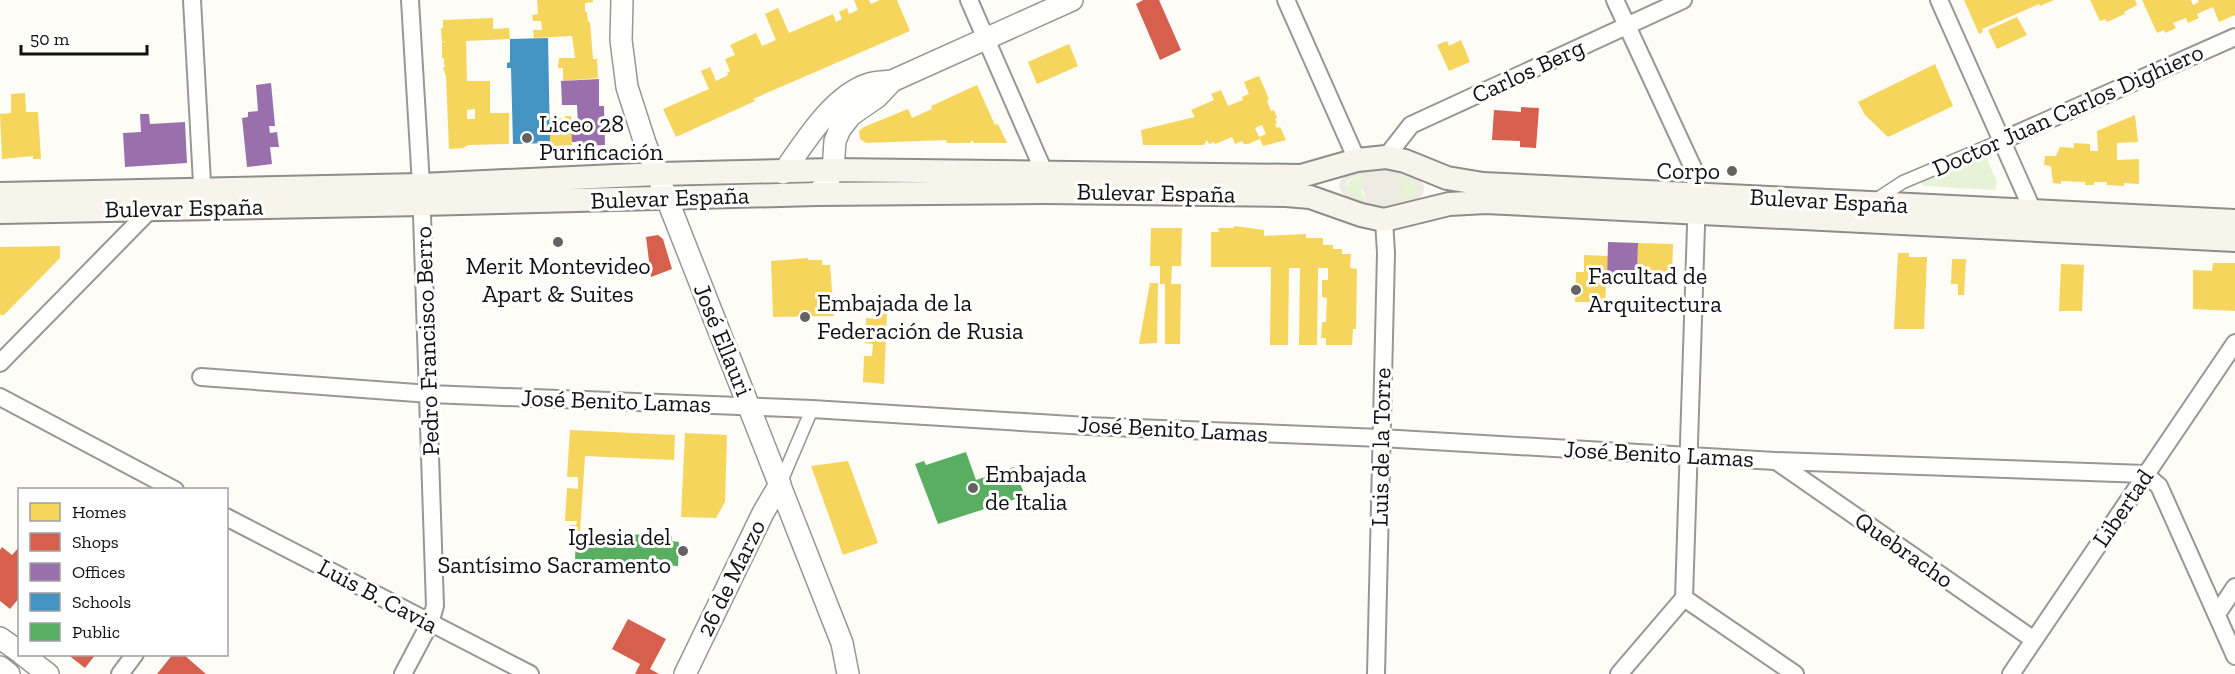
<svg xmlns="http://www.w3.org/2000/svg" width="2235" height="674" viewBox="0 0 2235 674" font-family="'Zilla Slab',serif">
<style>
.green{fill:#e7f3d7}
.plaza{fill:#edebe2;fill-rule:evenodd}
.homes{fill:#f6d55c;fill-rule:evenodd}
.shops{fill:#d6604d}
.offices{fill:#9970ab}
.schools{fill:#4393c3}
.public{fill:#5aae61}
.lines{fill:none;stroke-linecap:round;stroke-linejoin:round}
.pedestrian-casing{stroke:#979795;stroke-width:15}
.minor-casing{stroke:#979795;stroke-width:20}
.tertiary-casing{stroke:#979795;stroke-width:24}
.secondary-casing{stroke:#8e8d8b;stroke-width:26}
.pedestrian{stroke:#fffffe;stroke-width:12}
.minor{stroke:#fffffe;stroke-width:16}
.tertiary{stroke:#fffffe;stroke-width:21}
.secondary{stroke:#f6f4eb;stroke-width:22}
.poi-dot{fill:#646362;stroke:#fff;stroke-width:2}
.labels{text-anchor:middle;stroke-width:6;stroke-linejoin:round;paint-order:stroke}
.street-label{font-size:24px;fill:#111;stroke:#fff}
.poi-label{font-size:24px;fill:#111;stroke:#fff;text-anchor:start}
</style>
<rect width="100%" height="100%" fill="#fdfcf7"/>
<path class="green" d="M 1984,152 L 1997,182 L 1995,190 L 1924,186 L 1922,184 L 1922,181 L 1956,162 Z
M 1367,174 L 1361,191 L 1366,201 L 1358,199 L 1346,190 C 1346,178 1357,177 1367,174 Z
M 1397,175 L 1413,182 L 1418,187 L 1418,193 L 1403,201 L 1393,204 Z"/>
<path class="plaza" d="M 1364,167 L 1394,168 L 1419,179 L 1424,186 L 1423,195 L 1413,203 L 1380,209 L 1368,207 L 1348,199 L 1341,191 L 1339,186 L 1341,179 L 1349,173 ZM 1366,174 L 1361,184 L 1366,201 L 1349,193 L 1346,190 L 1346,185 L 1347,181 L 1354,177 ZM 1397,176 L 1413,182 L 1418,188 L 1418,193 L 1403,201 L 1394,203 L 1402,193 L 1402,186 Z"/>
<path class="homes" d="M 537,0 L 593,0 L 593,2 L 585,3 L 585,12 L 587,12 L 588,22 L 590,22 L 593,59 L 597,59 L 598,78 L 563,81 L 563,68 L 558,68 L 559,58 L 575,58 L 572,36 L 534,38 L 533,30 L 542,30 L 541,21 L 533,21 L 532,15 L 538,14 Z
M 854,0 L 869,0 L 871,4 L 880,0 L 897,0 L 910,31 L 753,99 L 755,101 L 676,137 L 663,109 L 709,89 L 701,71 L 710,67 L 716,81 L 728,75 L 727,73 L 730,71 L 725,59 L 735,55 L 730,45 L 756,33 L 762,46 L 776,40 L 765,14 L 778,8 L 789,33 L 833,14 L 836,22 L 842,19 L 839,12 L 847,8 L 849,14 L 858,10 Z
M 1964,0 L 2054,0 L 2040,6 L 2039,4 L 1982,29 L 1983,32 L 1979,34 Z
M 2090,0 L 2135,0 L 2137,5 L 2124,12 L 2125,14 L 2107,22 L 2105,19 L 2100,21 Z
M 2142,0 L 2191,0 L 2193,5 L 2199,2 L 2198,0 L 2235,0 L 2235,15 L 2219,22 L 2213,7 L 2197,14 L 2199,18 L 2188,23 L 2186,18 L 2173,23 L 2176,28 L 2165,33 L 2164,30 L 2157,33 Z
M 2017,17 L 2027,35 L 1997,49 L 1988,30 Z
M 493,18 L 493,29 L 509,28 L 510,39 L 466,41 L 467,81 L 490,81 L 490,113 L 509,113 L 509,144 L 468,145 L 463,148 L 449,149 L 446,76 L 443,68 L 446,65 L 444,65 L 444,58 L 442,58 L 442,43 L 445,41 L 442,42 L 441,28 L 443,28 L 443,20 ZM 475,109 L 475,119 L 467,119 L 467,110 Z
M 1461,40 L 1470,62 L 1449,71 L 1437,45 L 1447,41 L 1449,46 Z
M 1069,44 L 1078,66 L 1037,84 L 1028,62 Z
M 1935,64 L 1953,106 L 1888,137 L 1865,115 L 1858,102 Z
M 1259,76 L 1269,99 L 1267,101 L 1271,111 L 1274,110 L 1277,118 L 1275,119 L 1277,123 L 1275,124 L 1277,128 L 1280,127 L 1286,140 L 1263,146 L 1259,137 L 1266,134 L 1262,125 L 1255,128 L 1260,139 L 1248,144 L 1244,144 L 1242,141 L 1235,144 L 1232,137 L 1215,144 L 1214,142 L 1209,144 L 1207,140 L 1204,145 L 1143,145 L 1141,130 L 1195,117 L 1191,110 L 1214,100 L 1211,94 L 1221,90 L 1228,106 L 1243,100 L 1242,97 L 1249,94 L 1244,82 Z
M 977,85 L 995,125 L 998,124 L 1007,143 L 974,143 L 972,140 L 970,143 L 947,143 L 946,140 L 866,143 L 860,139 L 859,131 L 864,127 L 908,109 L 912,118 L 932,109 L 931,106 Z
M 25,93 L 26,112 L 38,112 L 41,159 L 33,159 L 33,156 L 2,159 L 0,114 L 11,113 L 11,94 Z
M 2135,115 L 2138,142 L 2117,143 L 2117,160 L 2139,159 L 2139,184 L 2124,183 L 2124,186 L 2107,185 L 2107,182 L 2094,182 L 2094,185 L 2085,185 L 2085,182 L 2061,181 L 2061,184 L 2053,183 L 2051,166 L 2044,165 L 2045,156 L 2056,156 L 2060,147 L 2074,148 L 2074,143 L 2090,144 L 2090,151 L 2098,151 L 2097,131 Z
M 565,116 L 571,116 L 572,145 L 550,146 L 550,118 L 565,118 Z
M 1234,226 L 1264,230 L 1264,236 L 1306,234 L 1306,238 L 1323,238 L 1323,245 L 1333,245 L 1333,249 L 1342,249 L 1342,254 L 1351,254 L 1350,268 L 1357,269 L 1356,329 L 1353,329 L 1352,345 L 1326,345 L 1326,338 L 1321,338 L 1322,322 L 1326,322 L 1327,298 L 1322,297 L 1322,280 L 1328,280 L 1328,268 L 1318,268 L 1317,345 L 1299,345 L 1300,268 L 1289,268 L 1288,345 L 1270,345 L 1271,267 L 1211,267 L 1211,232 L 1219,232 L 1218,228 L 1234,228 Z
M 1151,228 L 1182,228 L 1181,266 L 1172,266 L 1171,284 L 1181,284 L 1180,344 L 1165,344 L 1165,284 L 1160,284 L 1160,266 L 1150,266 Z
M 1638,243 L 1673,244 L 1672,277 L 1637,275 Z
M 60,246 L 60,258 L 4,315 L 0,315 L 0,247 Z
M 1898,253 L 1909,253 L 1909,257 L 1927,257 L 1924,329 L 1894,329 Z
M 1584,255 L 1608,256 L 1605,302 L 1575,302 L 1576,272 L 1584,272 Z
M 808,258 L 808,260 L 822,260 L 822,265 L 830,265 L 834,316 L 773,317 L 771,261 Z
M 1952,259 L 1966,259 L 1964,295 L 1958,295 L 1958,284 L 1951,284 Z
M 2213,263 L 2235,263 L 2235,311 L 2193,309 L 2193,270 L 2212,271 Z
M 2061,264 L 2084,265 L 2082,311 L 2059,311 Z
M 1150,283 L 1158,283 L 1157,343 L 1139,344 Z
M 879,310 L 887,311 L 884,384 L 863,382 L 864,356 L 872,356 L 873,344 L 865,343 L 866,318 L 879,319 Z
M 570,430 L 675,435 L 674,460 L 585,456 L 580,533 L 576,532 L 576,531 L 570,530 L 570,525 L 576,525 L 577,521 L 565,521 L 567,488 L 578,489 L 578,477 L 567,477 Z
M 685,433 L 727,435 L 725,502 L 716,518 L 681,517 Z
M 848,461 L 878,543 L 843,555 L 811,466 Z"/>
<path class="shops" d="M 1143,0 L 1159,0 L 1181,50 L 1160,60 L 1136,4 Z
M 1521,107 L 1539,108 L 1536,148 L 1520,147 L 1520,141 L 1492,140 L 1494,110 L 1521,112 Z
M 658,235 L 663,239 L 672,269 L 651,277 L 646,237 Z
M 20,546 L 20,597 L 10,609 L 0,601 L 0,550 L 2,547 L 12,555 Z
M 628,619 L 666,639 L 650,669 L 659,674 L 635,674 L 640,664 L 612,649 Z
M 67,654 L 96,654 L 85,668 Z
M 173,654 L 183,654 L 206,674 L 157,674 Z"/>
<path class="offices" d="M 599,79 L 599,106 L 604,106 L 605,145 L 578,146 L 578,142 L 572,142 L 571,124 L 578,124 L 577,105 L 562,105 L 561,81 Z
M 271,83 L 275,126 L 269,126 L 270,133 L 277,132 L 279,147 L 270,147 L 272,164 L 247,167 L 242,118 L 248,117 L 248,112 L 258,111 L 256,85 Z
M 140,114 L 149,114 L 150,124 L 185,122 L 187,163 L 125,167 L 123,133 L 141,132 Z
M 1608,242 L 1638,243 L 1637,279 L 1607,278 Z"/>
<path class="schools" d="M 548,38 L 550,143 L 513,144 L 511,68 L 507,68 L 507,63 L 510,62 L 510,39 Z"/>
<path class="public" d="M 966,452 L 976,480 L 1014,467 L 1025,496 L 938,524 L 915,464 L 924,461 L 926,465 Z
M 576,532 L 672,536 L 672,541 L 679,542 L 678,566 L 575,562 Z"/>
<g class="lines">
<defs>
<path id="pedestrian" d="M 1874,201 L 1903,182 L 2003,140
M 780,484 L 812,409"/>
<path id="minor" d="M 192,0 L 203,201
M 969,0 L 1045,174 L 1046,181
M 1286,0 L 1357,160
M 1615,0 L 1694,170 L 1697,195 L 1684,598 L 1619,674
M 1939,0 L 2033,211 L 2033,221
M 2003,140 L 2235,37
M 1386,157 L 1411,125 L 1683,0
M 0,363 L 151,209
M 201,377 L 430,394 L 812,409 L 1087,426 L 1381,438 L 1775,461 L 2145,474 L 2159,486 L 2235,656
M 0,397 L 175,490
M 1776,461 L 2034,640
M 226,517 L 530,674
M 1684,598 L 1795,674
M 2217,614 L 2235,587
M 120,674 L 135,654
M 403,674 L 430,623 L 435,606 L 421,185 L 410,0
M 1376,674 L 1386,253 L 1384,220
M 2011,674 L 2235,343"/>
<path id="tertiary" d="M 622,0 L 621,40 L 627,87 L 645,143 L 842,643 L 848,674
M 783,173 C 804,143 833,95 869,84 C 877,82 885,82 892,81 L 1072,0
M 817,194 L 827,183 L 833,170 L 835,141 L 840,129 L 851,115 L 877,97 L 892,81
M 0,638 L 20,652
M 22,654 L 48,674
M 0,667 L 9,674
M 685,674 L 763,513 L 780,484"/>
<path id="secondary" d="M 0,194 L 421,185 L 658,174 L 833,170 L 1301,176 L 1357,160 L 1386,157 L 1405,161 L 1447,178 L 1483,184 L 2235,221
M 0,212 L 422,204 L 817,194 L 1046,192 L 1286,195 L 1310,197 L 1361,215 L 1384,220 L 1449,204 L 1486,202 L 2235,240"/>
</defs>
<use href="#pedestrian" class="pedestrian-casing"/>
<use href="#minor" class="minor-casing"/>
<use href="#tertiary" class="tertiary-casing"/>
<use href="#secondary" class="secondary-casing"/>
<use href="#pedestrian" class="pedestrian"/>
<use href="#minor" class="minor"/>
<use href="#tertiary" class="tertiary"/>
<use href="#secondary" class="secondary"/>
</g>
<g class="poi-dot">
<circle cx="527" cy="138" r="6"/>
<circle cx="1732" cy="171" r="6"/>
<circle cx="558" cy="242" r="6"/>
<circle cx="1576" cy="290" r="6"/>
<circle cx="805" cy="317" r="6"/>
<circle cx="973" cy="488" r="6"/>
<circle cx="683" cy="551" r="6"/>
</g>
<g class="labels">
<g class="street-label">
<text transform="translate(1528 71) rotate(-25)" y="8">Carlos Berg</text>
<text transform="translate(2068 110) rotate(-24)" y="8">Doctor Juan Carlos Dighiero</text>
<text transform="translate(1156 193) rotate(1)" y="8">Bulevar España</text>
<text transform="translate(670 198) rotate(-2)" y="8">Bulevar España</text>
<text transform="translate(1829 201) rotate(3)" y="8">Bulevar España</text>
<text transform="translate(184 208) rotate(-1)" y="8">Bulevar España</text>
<text transform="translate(723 340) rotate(68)" y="8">José Ellauri</text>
<text transform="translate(427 341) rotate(-92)" y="8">Pedro Francisco Berro</text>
<text transform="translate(616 401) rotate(2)" y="8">José Benito Lamas</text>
<text transform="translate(1173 429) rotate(3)" y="8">José Benito Lamas</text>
<text transform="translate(1381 447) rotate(-89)" y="8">Luis de la Torre</text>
<text transform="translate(1659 454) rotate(3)" y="8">José Benito Lamas</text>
<text transform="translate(2123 508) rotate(-56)" y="8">Libertad</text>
<text transform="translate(1904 550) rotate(35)" y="8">Quebracho</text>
<text transform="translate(731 578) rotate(-64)" y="8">26 de Marzo</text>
<text transform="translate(378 596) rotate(28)" y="8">Luis B. Cavia</text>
</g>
<g class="poi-label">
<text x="539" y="132">Liceo 28<tspan x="539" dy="28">Purificación</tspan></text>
<text x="1720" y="179" text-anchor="end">Corpo</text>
<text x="558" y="274" text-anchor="middle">Merit Montevideo<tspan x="558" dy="28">Apart &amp; Suites</tspan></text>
<text x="1588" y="284">Facultad de<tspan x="1588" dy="28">Arquitectura</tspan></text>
<text x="817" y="311">Embajada de la<tspan x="817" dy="28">Federación de Rusia</tspan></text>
<text x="985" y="482">Embajada<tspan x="985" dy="28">de Italia</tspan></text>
<text x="671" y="545" text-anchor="end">Iglesia del<tspan x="671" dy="28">Santísimo Sacramento</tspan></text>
</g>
</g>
<rect x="18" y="488" width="210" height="168" fill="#ffffff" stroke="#a0a0a0" stroke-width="1.5"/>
<rect x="30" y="503" width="30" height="18" fill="#f6d55c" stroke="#a0a0a0" stroke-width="1.5"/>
<text x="72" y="518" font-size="18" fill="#111111">Homes</text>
<rect x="30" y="533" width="30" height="18" fill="#d6604d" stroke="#a0a0a0" stroke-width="1.5"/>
<text x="72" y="548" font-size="18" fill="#111111">Shops</text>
<rect x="30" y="563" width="30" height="18" fill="#9970ab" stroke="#a0a0a0" stroke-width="1.5"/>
<text x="72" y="578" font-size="18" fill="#111111">Offices</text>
<rect x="30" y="593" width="30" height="18" fill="#4393c3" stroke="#a0a0a0" stroke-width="1.5"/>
<text x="72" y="608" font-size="18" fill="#111111">Schools</text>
<rect x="30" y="623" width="30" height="18" fill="#5aae61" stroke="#a0a0a0" stroke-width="1.5"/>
<text x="72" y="638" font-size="18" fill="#111111">Public</text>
<path d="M21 45v9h126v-9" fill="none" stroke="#111111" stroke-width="3"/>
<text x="30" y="45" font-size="18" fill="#111111" stroke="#ffffff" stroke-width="4.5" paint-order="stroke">50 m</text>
</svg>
